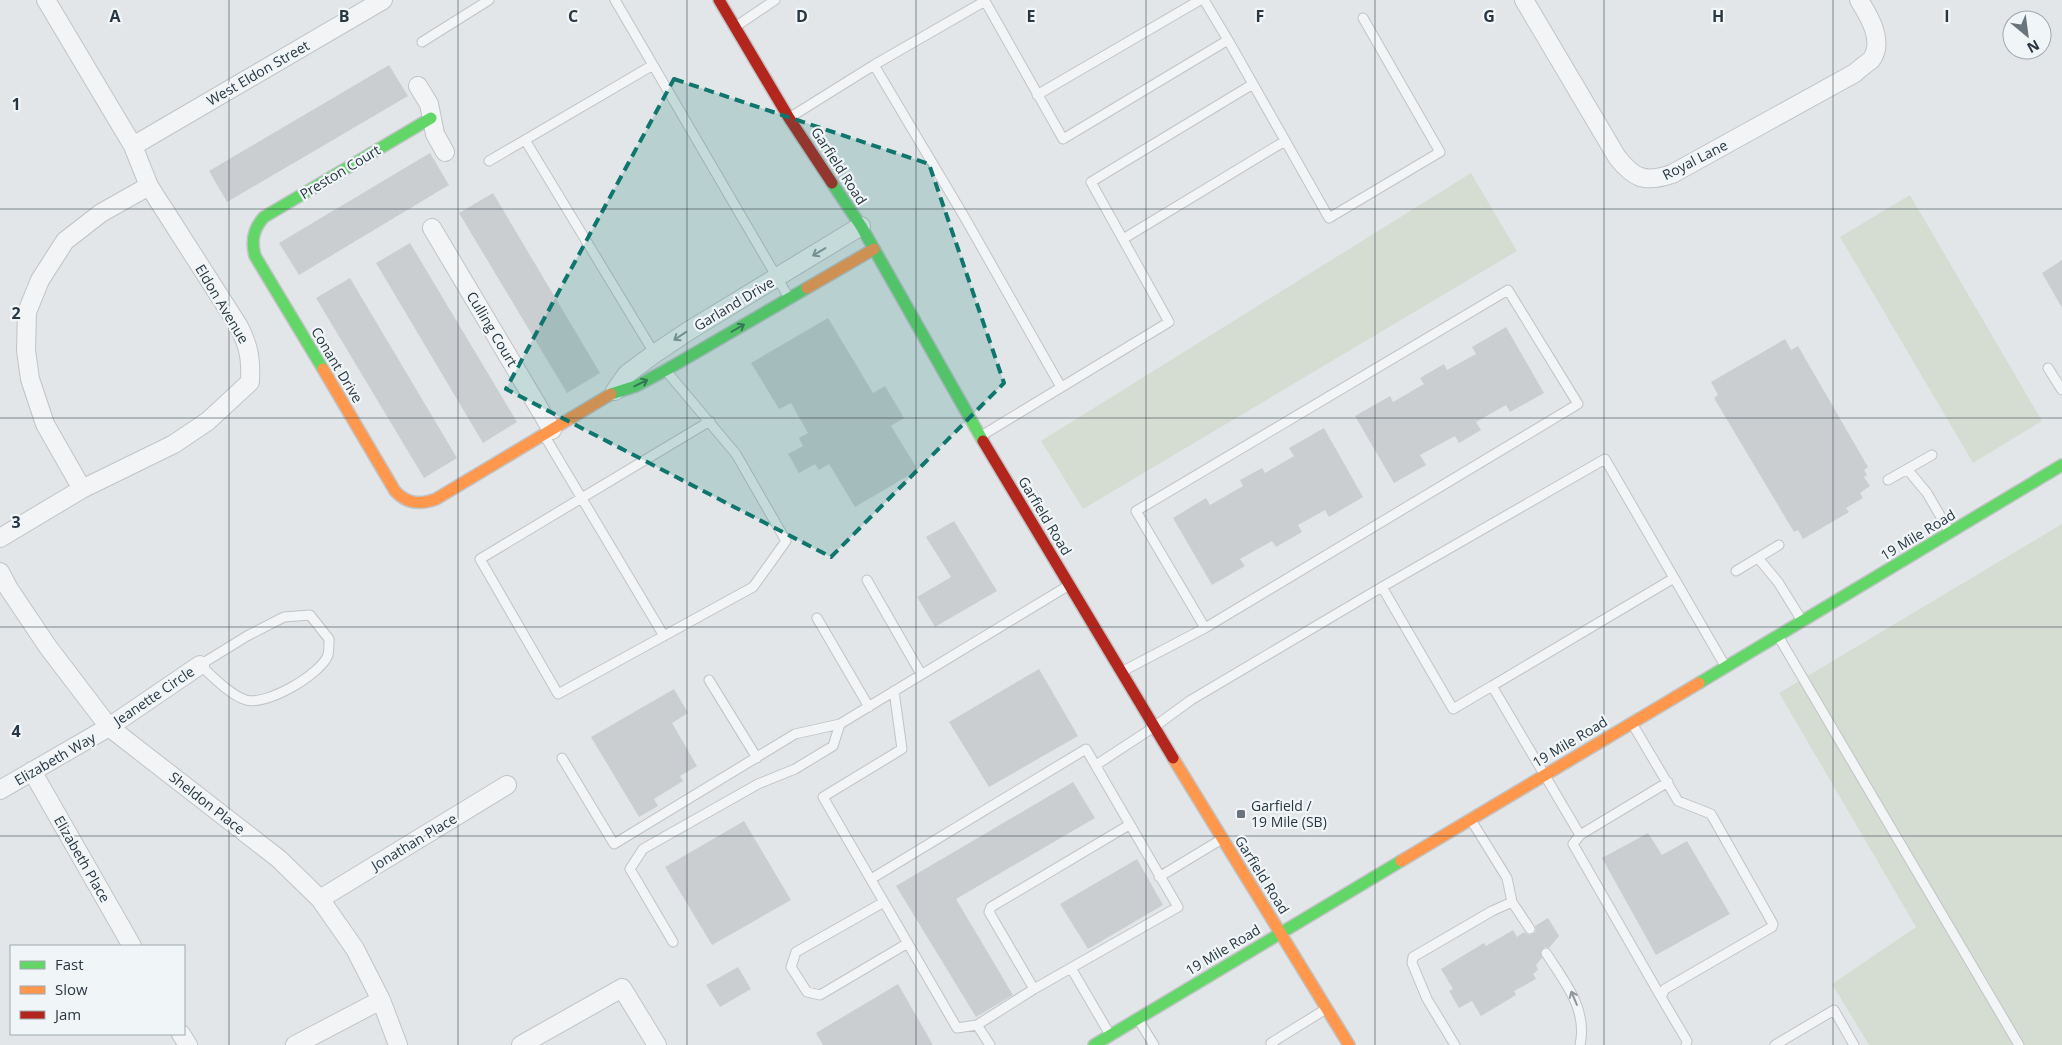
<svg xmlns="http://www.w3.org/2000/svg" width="2062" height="1045" viewBox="0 0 2062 1045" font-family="'Open Sans',sans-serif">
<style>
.green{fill:#d5ddd3}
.building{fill:#cbced0}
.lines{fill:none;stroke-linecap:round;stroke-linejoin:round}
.lane-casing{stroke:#c1c4c6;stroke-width:11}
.street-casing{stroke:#c1c4c6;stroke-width:20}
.fast-casing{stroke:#c1c4c6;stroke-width:14}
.slow-casing{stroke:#c1c4c6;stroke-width:14}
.jam-casing{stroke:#c1c4c6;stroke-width:14}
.lane{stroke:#f2f4f5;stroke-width:9}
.street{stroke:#f2f4f5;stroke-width:18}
.fast{stroke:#63d668;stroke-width:11}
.slow{stroke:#ff974d;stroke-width:11}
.jam{stroke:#b3261e;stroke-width:11}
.oneway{stroke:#8d969c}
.oneway2{stroke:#407752}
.marked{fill:#0f766e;fill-opacity:0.2;stroke:#0f766e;stroke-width:4;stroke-dasharray:10 6;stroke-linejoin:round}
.grid{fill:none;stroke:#283743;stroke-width:1;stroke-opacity:0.55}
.poi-dot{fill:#69747d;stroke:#f0f5f7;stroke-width:2}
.labels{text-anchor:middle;stroke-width:4.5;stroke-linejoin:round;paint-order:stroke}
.street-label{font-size:14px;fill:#283743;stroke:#f0f5f7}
.poi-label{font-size:14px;fill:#283743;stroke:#f0f5f7;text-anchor:start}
.grid-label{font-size:16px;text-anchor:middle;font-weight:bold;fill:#283743;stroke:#f0f5f7;stroke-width:4.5;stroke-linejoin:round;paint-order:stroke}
</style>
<rect width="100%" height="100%" fill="#e3e6e8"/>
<path class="green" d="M 1471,173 L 1517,251 L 1083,509 L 1041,441 Z
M 1910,195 L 2042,421 L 1973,463 L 1840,237 Z
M 2062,524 L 2062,1045 L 1869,1045 L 1832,984 L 1916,927 L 1779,693 Z"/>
<path class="building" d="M 389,65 L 408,96 L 227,202 L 209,171 Z
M 430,153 L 449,185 L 299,275 L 279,243 Z
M 493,193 L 600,373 L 567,393 L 459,213 Z
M 410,243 L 517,422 L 483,443 L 376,263 Z
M 2062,260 L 2062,308 L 2042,273 Z
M 350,278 L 457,458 L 424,478 L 316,298 Z
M 828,318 L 873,393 L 885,386 L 904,418 L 891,426 L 918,470 L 855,507 L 829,464 L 819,470 L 815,464 L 799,473 L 788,454 L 803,446 L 799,438 L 808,433 L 791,403 L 779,409 L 751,363 Z
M 1506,327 L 1544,393 L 1510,412 L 1506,405 L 1476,422 L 1481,430 L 1459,443 L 1455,436 L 1420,455 L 1426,465 L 1394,483 L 1355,416 L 1390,396 L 1393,402 L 1424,384 L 1420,378 L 1444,364 L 1447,370 L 1476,354 L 1472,347 Z
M 1785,339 L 1791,350 L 1798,346 L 1868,467 L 1864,470 L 1867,475 L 1864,477 L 1870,486 L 1860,493 L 1863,498 L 1846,508 L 1849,512 L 1803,539 L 1798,530 L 1794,532 L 1714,398 L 1718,395 L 1711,382 Z
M 1324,428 L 1363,497 L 1329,517 L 1325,510 L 1298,525 L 1302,532 L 1276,547 L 1272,541 L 1240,559 L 1245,566 L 1212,585 L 1173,518 L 1206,498 L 1210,505 L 1243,486 L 1240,480 L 1262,468 L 1265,473 L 1294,456 L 1289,448 Z
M 954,521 L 997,591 L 935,627 L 917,597 L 951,577 L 926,537 Z
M 1039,669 L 1078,736 L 989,787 L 949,722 Z
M 674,689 L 688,713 L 672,723 L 697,766 L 680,776 L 683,781 L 654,799 L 658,806 L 639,817 L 591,737 Z
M 1073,782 L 1095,818 L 956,899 L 1013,995 L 976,1017 L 896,886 Z
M 744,821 L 791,900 L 712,945 L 665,867 Z
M 1648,833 L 1662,855 L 1687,841 L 1730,914 L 1656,955 L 1602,858 Z
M 1137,859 L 1163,905 L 1088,949 L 1060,904 Z
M 1548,918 L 1559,936 L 1549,948 L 1545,947 L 1541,950 L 1542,958 L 1536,965 L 1538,970 L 1533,974 L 1536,979 L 1514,991 L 1516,995 L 1481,1016 L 1472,1001 L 1459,1008 L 1449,991 L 1453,989 L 1441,969 L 1484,943 L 1486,946 L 1513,930 L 1517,937 L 1524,932 L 1528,935 L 1533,934 L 1536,931 L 1535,926 Z
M 738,967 L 751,989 L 720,1007 L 706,985 Z
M 898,984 L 933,1045 L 823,1045 L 816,1033 Z"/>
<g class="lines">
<defs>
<path id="lane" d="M 615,0 L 789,298
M 1204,0 L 1228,40
M 735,27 L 775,0
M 422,42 L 489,0
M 874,65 L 985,1 L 1063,139 L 1228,40 L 1253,84
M 1037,95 L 1200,0
M 789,118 L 874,65 L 965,218 L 1061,387
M 525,140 L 656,356
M 489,161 L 653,65
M 1123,239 L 1285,141
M 2048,368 L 2062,390
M 667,372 L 736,454 L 786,541 L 753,587 L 558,694 L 480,559 L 710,421
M 544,435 L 664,636
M 981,436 L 1169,322 L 1091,182 L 1253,84 L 1329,218 L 1440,152 L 1363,18
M 1907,469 L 1927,493 L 1949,531
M 1888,480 L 1932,455
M 1758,558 L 1778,582 L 1801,619
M 1736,571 L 1779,545
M 867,580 L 921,674
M 1382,587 L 1453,709 L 1492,686
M 310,615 L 329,639 C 329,644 329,650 328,655 C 321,674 267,706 246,700 C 230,695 212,676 200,665 L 247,636 L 284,617 Z
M 817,618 L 869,707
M 1778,636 L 2019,1045
M 1123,671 L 1205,628 L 1578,404 L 1508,290 L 1136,511 L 1205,628
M 709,680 L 757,758
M 894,691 L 902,749 L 823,797 L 957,1028 L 977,1025 L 990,1045
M 1633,725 L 1678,801 L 1711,814 L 1773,924 L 1772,927 L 1665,989 L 1661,997 L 1687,1041 L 1686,1045
M 562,758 L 614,844 L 795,734 L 840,724 L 1066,587
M 1096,765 L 1154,727 L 1191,700 L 1382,587 L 1605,459 L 1724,664
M 1580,835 L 1668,782
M 1159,877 L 1222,839
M 871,879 L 1086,749 L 1178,907 L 1034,989 L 977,1025
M 884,902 L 796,952 L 791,967 L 807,992 L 820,995 L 908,943
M 1512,902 L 1530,929
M 673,942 L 630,869 L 643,849 L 758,784 L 795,769 L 833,746 L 840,724
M 1546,953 C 1564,981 1588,1009 1580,1045
M 1071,968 L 1109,1033
M 1034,989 L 989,912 L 991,907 L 1129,825
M 1661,997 L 1573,844 L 1580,835 L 1492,686 L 1674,578
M 1138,1019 L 1154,1045
M 1271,1043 L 1326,1009
M 1455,1045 L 1427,999 L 1412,963 L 1413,957 L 1492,911 L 1512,902 L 1507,878 L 1471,820
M 1775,1045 L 1834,1010 L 1854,1045"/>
<path id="street" d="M 1524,0 L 1617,157 C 1634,179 1645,183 1672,174 L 1855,73 C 1860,68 1866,64 1871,60 C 1885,42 1869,16 1859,0
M 418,86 L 429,104 L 435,134 L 445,152
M 133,146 L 383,0
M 432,228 L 552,430
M 615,391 L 627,374 L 654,354 L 690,330 L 861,226
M 82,489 L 45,424 L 30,379 L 26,350 L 27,312 L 40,280 L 65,241 L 101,213 L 149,186
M 0,538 L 82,489 L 174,444 L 208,421 L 250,382 C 251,358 249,346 238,325 L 149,186 L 133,146 L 46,0
M 0,572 L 9,589 L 48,647 L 109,727 L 279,859 L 320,899 L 355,949 L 381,1000 L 398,1045
M 32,771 L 132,946
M 0,790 L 109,727 L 200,665
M 320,899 L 507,785
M 181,1034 L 188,1045
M 295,1045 L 381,1000
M 521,1045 L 622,988 L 657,1045"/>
<path id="fast" d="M 832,183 L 861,226 L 983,441
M 323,369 L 255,256 C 251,241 253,229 264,217 L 431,118
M 611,394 L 636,386 L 666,370 L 807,288
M 1699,683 L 2062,465
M 1094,1045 L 1401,861"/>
<path id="slow" d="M 807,288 L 874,249
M 323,369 L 395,491 C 407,504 420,505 436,499 L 611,394
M 1173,758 L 1349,1045
M 1401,861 L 1699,683"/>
<path id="jam" d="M 719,0 L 789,118 L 832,183
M 983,441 L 1173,758"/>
</defs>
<use href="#lane" class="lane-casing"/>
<use href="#street" class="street-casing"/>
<use href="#fast" class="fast-casing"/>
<use href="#slow" class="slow-casing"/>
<use href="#jam" class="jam-casing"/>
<use href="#lane" class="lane"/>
<use href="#street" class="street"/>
<use href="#fast" class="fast"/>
<use href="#slow" class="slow"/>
<use href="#jam" class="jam"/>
</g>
<defs><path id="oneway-shaft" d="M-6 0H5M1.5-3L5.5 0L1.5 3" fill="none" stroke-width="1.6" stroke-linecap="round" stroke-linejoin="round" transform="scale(1.25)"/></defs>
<g class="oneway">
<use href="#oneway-shaft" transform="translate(819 252) rotate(149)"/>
<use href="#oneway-shaft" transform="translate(680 336) rotate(146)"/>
<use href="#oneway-shaft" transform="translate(1574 998) rotate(-113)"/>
</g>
<g class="oneway2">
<use href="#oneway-shaft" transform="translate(738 328) rotate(-30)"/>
<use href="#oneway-shaft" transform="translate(641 383) rotate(-26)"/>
</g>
<path class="marked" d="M 674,79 L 929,164 L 1004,383 L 831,557 L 506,389 Z"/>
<path class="grid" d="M 229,0 L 229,1045M 458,0 L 458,1045M 687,0 L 687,1045M 916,0 L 916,1045M 1146,0 L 1146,1045M 1375,0 L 1375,1045M 1604,0 L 1604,1045M 1833,0 L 1833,1045M 0,209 L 2062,209M 0,418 L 2062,418M 0,627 L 2062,627M 0,836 L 2062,836"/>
<rect class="poi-dot" x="1236" y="809" width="10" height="10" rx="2.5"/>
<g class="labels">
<g class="street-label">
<text transform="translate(258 73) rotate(-30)" y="5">West Eldon Street</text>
<text transform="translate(1695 160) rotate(-27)" y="5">Royal Lane</text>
<text transform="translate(839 166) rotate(57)" y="5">Garfield Road</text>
<text transform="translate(340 172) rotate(-31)" y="5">Preston Court</text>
<text transform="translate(222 304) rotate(59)" y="5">Eldon Avenue</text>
<text transform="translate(734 304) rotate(-31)" y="5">Garland Drive</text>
<text transform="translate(492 329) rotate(59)" y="5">Culling Court</text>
<text transform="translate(337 365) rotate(59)" y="5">Conant Drive</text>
<text transform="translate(1045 516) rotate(59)" y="5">Garfield Road</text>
<text transform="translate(1918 535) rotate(-31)" y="5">19 Mile Road</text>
<text transform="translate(154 696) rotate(-34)" y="5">Jeanette Circle</text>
<text transform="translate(1570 742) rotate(-31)" y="5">19 Mile Road</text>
<text transform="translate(55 759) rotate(-30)" y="5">Elizabeth Way</text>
<text transform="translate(207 803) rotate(38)" y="5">Sheldon Place</text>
<text transform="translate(414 842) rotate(-31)" y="5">Jonathan Place</text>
<text transform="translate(82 859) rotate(60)" y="5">Elizabeth Place</text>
<text transform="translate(1262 875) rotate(58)" y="5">Garfield Road</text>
<text transform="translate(1223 950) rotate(-31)" y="5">19 Mile Road</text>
</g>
<g class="poi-label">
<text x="1251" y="811">Garfield /<tspan x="1251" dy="16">19 Mile (SB)</tspan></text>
</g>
</g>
<g class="grid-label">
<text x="115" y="22">A</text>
<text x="344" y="22">B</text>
<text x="573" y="22">C</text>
<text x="802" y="22">D</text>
<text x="1031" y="22">E</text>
<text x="1260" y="22">F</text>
<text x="1489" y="22">G</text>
<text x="1718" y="22">H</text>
<text x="1947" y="22">I</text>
<text x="16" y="110">1</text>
<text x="16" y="319">2</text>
<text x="16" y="528">3</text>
<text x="16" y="737">4</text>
</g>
<rect x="10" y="945" width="175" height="90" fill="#f0f5f7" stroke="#a0a9af"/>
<rect x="20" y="961" width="25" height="8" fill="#63d668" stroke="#a0a9af"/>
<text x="55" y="970" font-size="15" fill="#283743">Fast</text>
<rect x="20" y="986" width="25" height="8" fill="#ff974d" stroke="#a0a9af"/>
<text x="55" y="995" font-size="15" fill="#283743">Slow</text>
<rect x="20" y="1011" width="25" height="8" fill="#b3261e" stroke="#a0a9af"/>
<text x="55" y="1020" font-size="15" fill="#283743">Jam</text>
<g transform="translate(2027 35) rotate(151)"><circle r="24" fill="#f0f5f7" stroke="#a0a9af"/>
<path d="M0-4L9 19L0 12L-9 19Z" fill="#69747d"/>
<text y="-8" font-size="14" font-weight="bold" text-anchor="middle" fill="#283743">N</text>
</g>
</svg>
